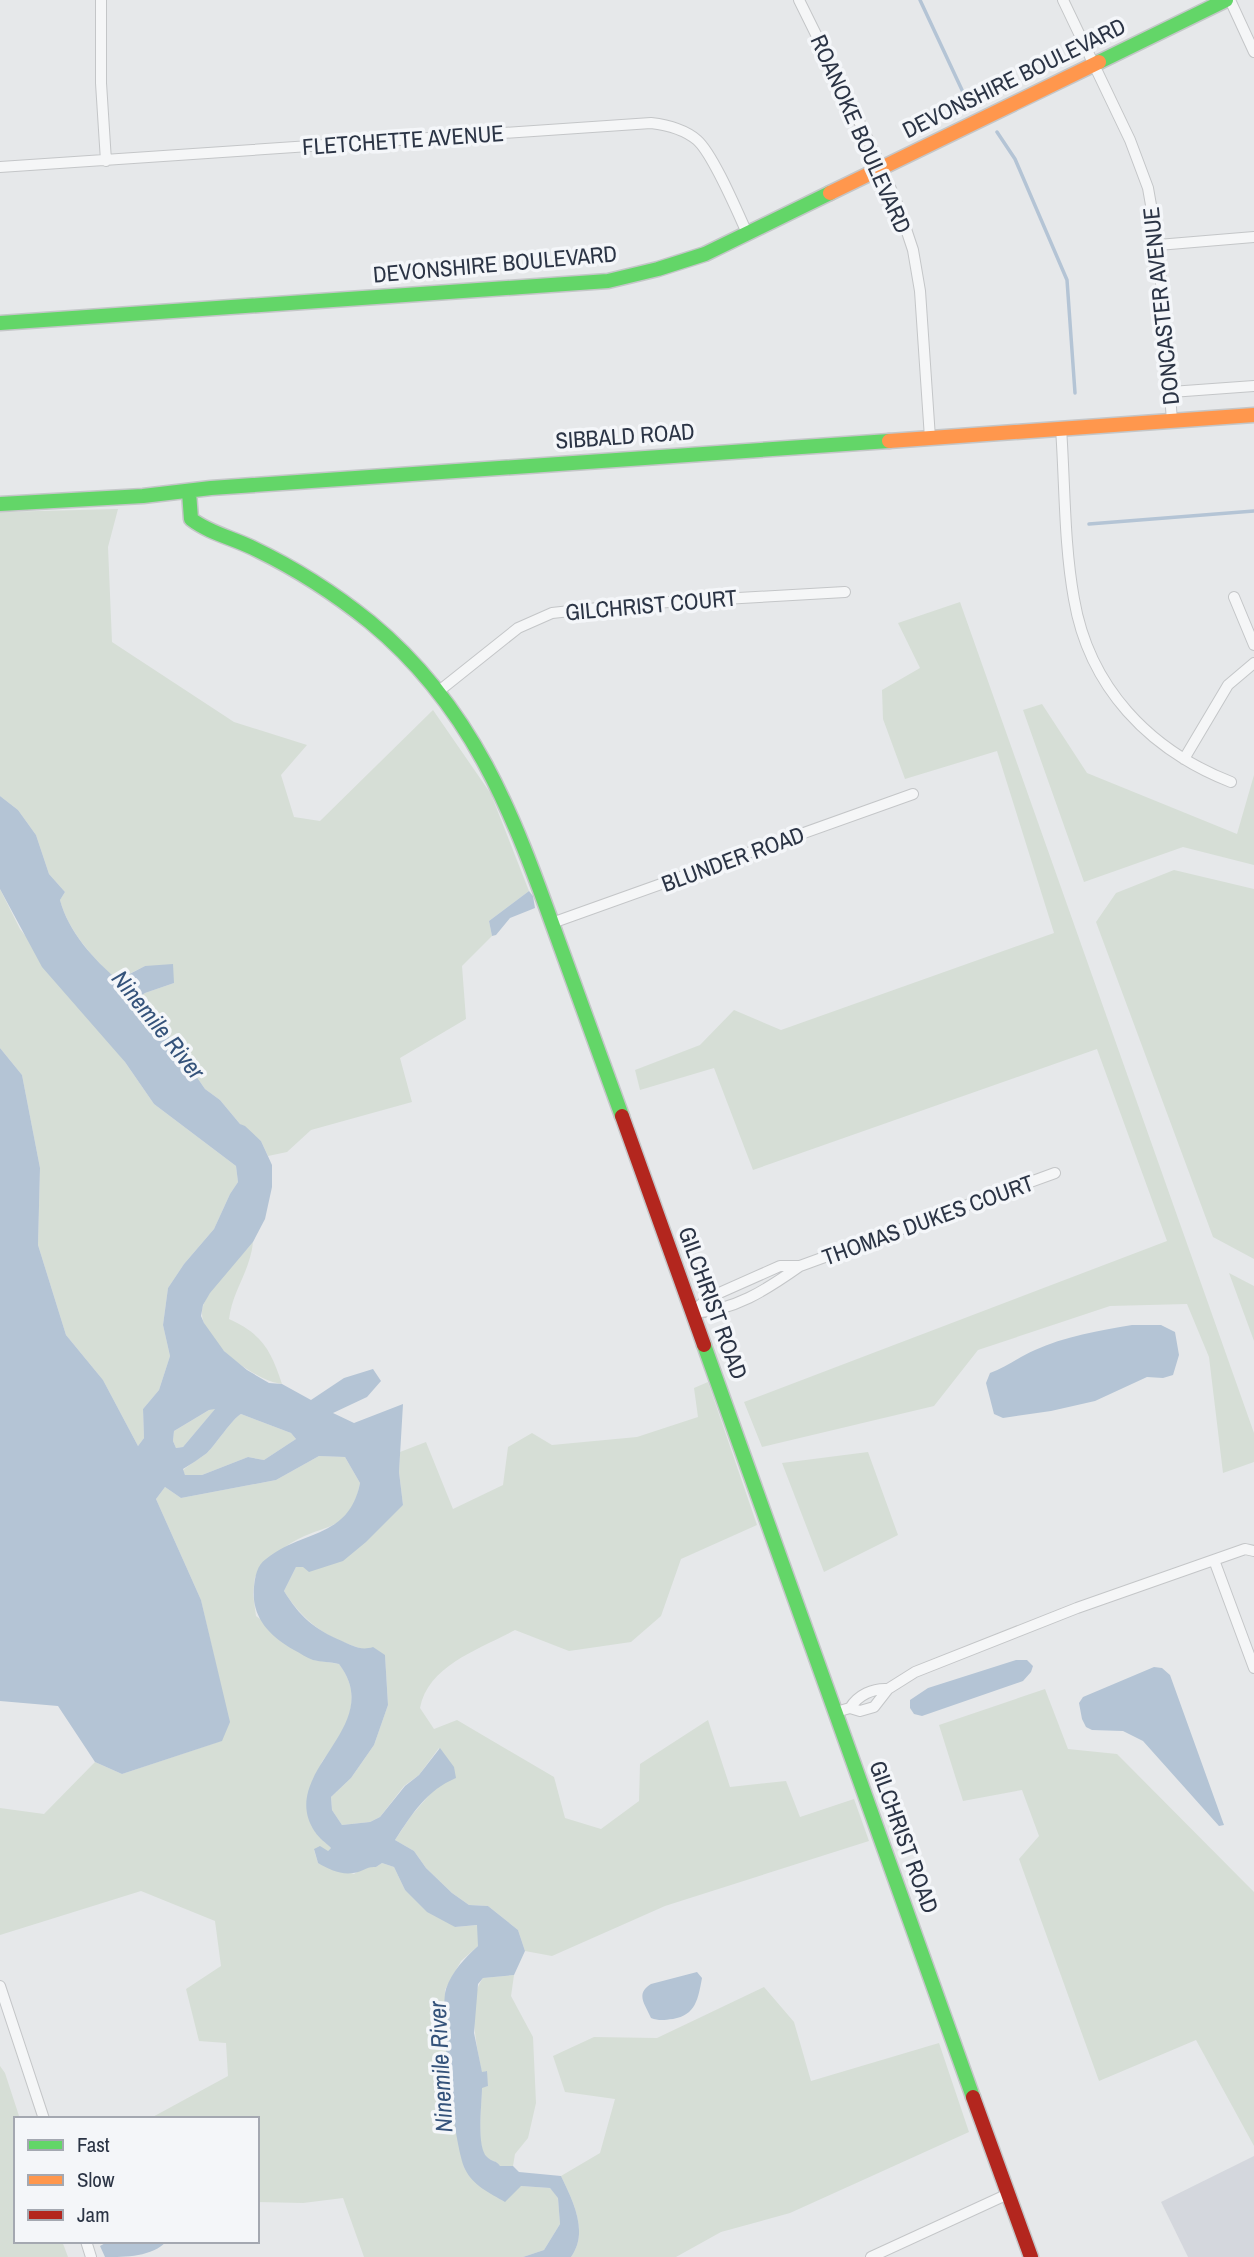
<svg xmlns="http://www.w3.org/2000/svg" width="1254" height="2257" viewBox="0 0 1254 2257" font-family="'Archivo Narrow',sans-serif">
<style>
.built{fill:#d4d7dd}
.green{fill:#d6ded6}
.water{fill:#b4c4d5;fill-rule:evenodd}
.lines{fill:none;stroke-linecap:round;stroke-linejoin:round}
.stream{stroke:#b4c4d5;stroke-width:3.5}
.street-casing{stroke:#c4c6c8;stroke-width:12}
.fast-casing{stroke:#c4c6c8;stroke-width:17}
.slow-casing{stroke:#c4c6c8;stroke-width:17}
.jam-casing{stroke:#c4c6c8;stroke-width:17}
.street{stroke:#f5f6f7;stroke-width:10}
.fast{stroke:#63d668;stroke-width:14}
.slow{stroke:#ff974d;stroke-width:14}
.jam{stroke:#b3261e;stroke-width:14}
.labels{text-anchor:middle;stroke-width:7;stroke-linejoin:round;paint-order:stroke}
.street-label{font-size:23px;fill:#2b3445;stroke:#f4f6f9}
.water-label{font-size:24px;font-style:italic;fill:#34527a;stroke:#f4f6f9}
</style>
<rect width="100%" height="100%" fill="#e6e8ea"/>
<path class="built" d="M 1254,2156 L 1254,2257 L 1188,2257 L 1161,2202 Z"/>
<path class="green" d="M 118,509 L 108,547 L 112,642 L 234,722 L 307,745 L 281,775 L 294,817 L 320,821 L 433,710 L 491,794 L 529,891 L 489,921 L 492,936 L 462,966 L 466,1019 L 400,1058 L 412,1102 L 311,1130 L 287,1152 L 268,1156 L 261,1141 L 240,1124 L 220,1100 L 205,1089 L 158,1021 L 135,1000 L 145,993 L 174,983 L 145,966 L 117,980 C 94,959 68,931 60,900 L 65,892 L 49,874 L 36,835 L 18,810 L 0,796 L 0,512 Z
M 960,602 L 1254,1433 L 1254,1462 L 1223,1473 L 1209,1357 L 1187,1304 L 1110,1306 L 978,1350 L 934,1406 L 762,1447 L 744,1402 L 1167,1241 L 1097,1049 L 753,1170 L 714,1068 L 640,1090 L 635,1070 L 700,1045 L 734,1010 L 781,1030 L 1054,933 L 997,751 L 905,779 L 883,719 L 882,690 L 920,668 L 898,623 Z
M 1042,704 L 1087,773 L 1237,834 L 1254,775 L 1254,865 L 1183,847 L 1084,882 L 1023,710 Z
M 1174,870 L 1254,889 L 1254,1259 L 1213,1237 L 1096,922 L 1116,893 Z
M 0,889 L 20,929 L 125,1062 L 154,1104 L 236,1166 L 238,1182 L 230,1194 L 214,1229 L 184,1264 L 168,1288 L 163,1325 L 170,1356 L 159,1390 L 143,1409 L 144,1438 L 138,1446 L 103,1380 L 66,1335 L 38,1245 L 40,1168 L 22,1075 L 0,1048 Z
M 253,1242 C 250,1272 233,1289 229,1319 C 262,1334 271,1350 282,1384 C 256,1382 193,1336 203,1306 C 210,1285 239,1259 253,1242 Z
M 1229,1273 L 1254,1286 L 1254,1341 Z
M 708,1382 L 757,1525 L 681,1559 L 661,1616 L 631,1642 L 569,1651 L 515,1630 C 480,1649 428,1665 420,1708 L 434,1729 L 457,1720 L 554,1777 L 565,1818 L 601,1829 L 639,1801 L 640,1764 L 708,1720 L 730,1787 L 786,1781 L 800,1817 L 854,1799 L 869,1841 L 665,1906 L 552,1956 L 525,1951 L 518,1930 L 488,1906 L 469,1905 L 452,1893 L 426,1868 L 414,1851 L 395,1840 L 411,1816 L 437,1786 L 439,1748 L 419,1775 L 404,1786 L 380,1817 L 370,1822 L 342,1825 L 332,1810 L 331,1797 L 351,1778 L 374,1745 L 388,1705 L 385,1655 C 339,1644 309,1631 284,1591 L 296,1567 L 303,1567 L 403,1505 L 399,1472 L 400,1452 L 426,1442 L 453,1509 L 503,1485 L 508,1447 L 532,1433 L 552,1445 L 637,1437 L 698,1417 L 694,1388 Z
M 216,1408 L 183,1447 L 176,1448 L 173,1441 L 174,1431 L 209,1410 Z
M 241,1414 L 291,1433 L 296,1439 L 264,1460 L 248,1457 L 202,1475 L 185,1475 L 183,1470 C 190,1464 199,1459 207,1453 C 216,1444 233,1418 241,1414 Z
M 868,1452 L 898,1535 L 824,1572 L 782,1463 Z
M 319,1456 L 345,1457 L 360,1483 C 350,1534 325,1522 291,1543 C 278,1551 266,1566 255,1577 L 253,1594 L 256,1616 L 314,1660 L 339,1664 C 360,1691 352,1716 336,1745 C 331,1752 322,1758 320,1767 C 315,1781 316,1815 315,1832 L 331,1848 L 328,1851 L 314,1850 L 318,1863 L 354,1874 L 367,1866 L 376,1867 L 382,1863 L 394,1867 L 405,1890 L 455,1927 L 478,1925 L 478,1946 L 461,1961 L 445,1990 L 447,2066 L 464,2168 L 521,2186 L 550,2188 L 558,2197 L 560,2224 L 544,2250 L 523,2257 L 364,2257 L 343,2198 L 303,2203 L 257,2202 L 257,2119 L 149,2119 L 228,2076 L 226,2043 L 199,2041 L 186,1989 L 221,1966 L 215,1921 L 141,1891 L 0,1935 L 0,1808 L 44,1814 L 95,1762 L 122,1774 L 221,1741 L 229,1722 L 201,1600 L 156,1499 L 165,1487 L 181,1498 L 276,1480 Z
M 1045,1689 L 1068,1749 L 1117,1754 L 1254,1892 L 1254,2146 L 1196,2040 L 1099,2081 L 1019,1859 L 1039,1836 L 1022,1790 L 963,1801 L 939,1725 Z
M 514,1975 L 511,1996 L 533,2037 L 536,2103 L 528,2138 L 515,2154 L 513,2166 L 500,2167 C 496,2160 492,2162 486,2157 C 476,2147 482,2102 482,2087 L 488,2086 L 486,2071 L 482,2073 C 477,2047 466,2001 483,1978 Z
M 764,1987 L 794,2022 L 811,2081 L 939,2043 L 969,2132 L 790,2213 L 721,2232 L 676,2257 L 571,2257 C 589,2232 573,2201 561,2176 L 600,2153 L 615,2099 L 565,2092 L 553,2056 L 594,2037 L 657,2038 Z
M 0,2066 L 5,2073 L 20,2119 L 16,2119 L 16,2241 L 62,2241 L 68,2257 L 0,2257 Z"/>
<path class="water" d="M 0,796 L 18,810 L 36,835 L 49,874 L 65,892 L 60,900 C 68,931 94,960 118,980 L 145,966 L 173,964 L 174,983 L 145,993 L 135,1000 L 158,1021 L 205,1089 L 220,1100 L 240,1124 L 245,1126 L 261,1141 L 272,1165 L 272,1187 L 265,1219 L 253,1242 L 210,1293 L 203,1305 L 201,1316 L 204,1323 L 224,1351 L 247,1370 L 269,1383 L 282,1384 L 311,1400 L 344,1378 L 373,1369 L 381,1381 L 367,1397 L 333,1413 L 354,1423 L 403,1404 L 399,1472 L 403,1505 L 366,1542 L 343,1561 L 309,1572 L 303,1567 L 296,1567 L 284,1591 C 300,1617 314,1629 342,1641 C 353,1646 361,1651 373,1647 L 385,1655 L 388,1705 L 374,1745 L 351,1778 L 331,1797 L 332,1810 L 342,1825 L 370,1822 L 380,1817 L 405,1786 L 419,1775 L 440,1748 L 454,1767 L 456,1778 C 427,1790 412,1814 395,1840 L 414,1851 L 426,1868 L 452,1893 L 469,1905 L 488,1906 L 518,1930 L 525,1951 L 514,1975 L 483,1978 L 478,1984 L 474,2033 L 482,2072 L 487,2071 L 488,2086 L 482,2088 C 482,2103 476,2147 487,2157 C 492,2162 496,2160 500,2166 L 513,2166 L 519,2172 L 561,2176 C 573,2201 589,2232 571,2257 L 523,2257 L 544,2250 L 560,2224 L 558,2198 L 550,2188 L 521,2186 L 505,2202 C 490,2193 473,2186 465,2169 C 454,2146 439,2011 446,1989 C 452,1971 465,1958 478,1946 L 477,1925 L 455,1927 L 427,1912 L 405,1890 L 394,1867 L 382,1863 L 376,1867 C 366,1866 363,1872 353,1873 C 341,1875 328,1869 318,1863 L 314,1849 L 320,1846 L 328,1851 L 331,1848 C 326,1843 319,1838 315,1832 C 275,1772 388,1728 339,1664 C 331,1662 321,1662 313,1660 C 307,1658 300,1653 294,1650 C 269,1636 251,1617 254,1587 C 255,1577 257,1565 266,1559 C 303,1529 349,1539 360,1483 L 345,1457 L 319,1456 L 276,1480 L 181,1498 L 165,1487 L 156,1499 L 201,1600 L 230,1722 L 222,1741 L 122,1774 L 95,1762 L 58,1706 L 0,1701 L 0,1048 L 22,1075 L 40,1168 L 38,1245 L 66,1335 L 103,1380 L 138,1446 L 144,1438 L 143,1409 L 159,1390 L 170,1356 L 163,1325 L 168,1288 L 184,1264 L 214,1229 L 230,1194 L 238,1182 L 236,1166 L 154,1104 L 125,1062 L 42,967 L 0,889 ZM 215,1409 L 183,1447 L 176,1448 L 173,1441 L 174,1431 L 209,1410 ZM 241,1414 L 291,1433 L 296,1439 L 264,1460 L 248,1457 L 202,1475 L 185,1475 L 183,1469 C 191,1464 199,1459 207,1453 C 216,1444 233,1418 241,1414 Z
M 529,891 L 533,896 L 535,908 L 510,918 L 496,935 L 492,936 L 489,921 Z
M 1132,1325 L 1161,1325 L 1175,1332 L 1179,1355 L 1173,1375 L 1163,1378 L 1147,1377 L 1095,1401 L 1051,1411 L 1003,1418 L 994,1414 L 986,1383 L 990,1373 C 1006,1367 1019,1357 1035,1350 C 1063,1337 1101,1330 1132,1325 Z
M 1016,1660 L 1027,1660 L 1033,1666 L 1031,1672 L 1023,1681 L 922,1716 L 914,1714 L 910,1708 L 910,1700 L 928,1688 Z
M 1154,1667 L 1162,1668 L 1170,1675 L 1224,1825 L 1219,1826 L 1143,1741 L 1123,1731 L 1092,1730 L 1086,1727 L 1082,1719 L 1079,1703 L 1083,1697 Z
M 697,1972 L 702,1978 C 698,1999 696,2015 673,2019 C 664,2020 659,2021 651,2018 C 645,2004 635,1994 651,1984 Z
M 109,2241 L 167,2241 C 152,2257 126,2257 105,2257 L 100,2246 Z"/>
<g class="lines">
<path class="stream" d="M 920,0 L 969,105
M 997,132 L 1015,159 L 1067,280 L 1075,393
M 1089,524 L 1254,511"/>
<defs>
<path id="street" d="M 101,0 L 101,83 L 106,161
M 799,0 L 882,168 L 899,208 L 913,250 L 920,291 L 930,438
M 1063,0 L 1130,140 L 1148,188 L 1158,245 L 1172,420
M 1230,0 L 1254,52
M 0,167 L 651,123 C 668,125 684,129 697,140 C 713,154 737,211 747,233
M 1158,245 L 1254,237
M 1171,392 L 1254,386
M 1061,428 C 1065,485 1064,544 1074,599 C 1089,687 1149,750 1231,782
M 1234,597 L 1254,645
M 439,691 L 518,628 L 552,613 L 635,604 L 845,592
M 1184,759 L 1228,685 L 1254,663
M 552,923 L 913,794
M 692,1313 C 734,1311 766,1290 800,1266 L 1055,1173
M 692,1313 L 708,1298 L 780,1266 L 799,1266
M 1214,1560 L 1254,1668
M 850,1708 C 858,1695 873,1688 888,1689
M 836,1712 L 850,1708 L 860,1711 L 874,1707 L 888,1689 L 915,1672 L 1077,1608 L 1245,1549 L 1254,1551
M 0,1986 L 44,2119
M 86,2241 L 91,2257
M 871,2257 L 1008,2194"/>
<path id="fast" d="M 1099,62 L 1226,0
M 0,323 L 608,281 L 658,269 L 705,254 L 830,193
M 189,492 L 191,519 C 209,533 233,538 253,548 C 295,568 334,593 370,622 C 474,708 513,814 557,937 C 579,997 600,1057 622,1116
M 0,504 L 143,496 L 211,488 L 889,441
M 704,1345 L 973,2097"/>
<path id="slow" d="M 830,193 L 1099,62
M 889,441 L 1254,415"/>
<path id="jam" d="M 622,1116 L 704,1345
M 973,2097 L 1031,2257"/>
</defs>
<use href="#street" class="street-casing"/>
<use href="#fast" class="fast-casing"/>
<use href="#slow" class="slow-casing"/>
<use href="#jam" class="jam-casing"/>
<use href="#street" class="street"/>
<use href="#fast" class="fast"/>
<use href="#slow" class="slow"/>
<use href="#jam" class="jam"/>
</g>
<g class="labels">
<g class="street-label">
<text transform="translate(1014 78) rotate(-26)" y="8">DEVONSHIRE BOULEVARD</text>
<text transform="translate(861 134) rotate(66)" y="8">ROANOKE BOULEVARD</text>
<text transform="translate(403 140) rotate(-4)" y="8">FLETCHETTE AVENUE</text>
<text transform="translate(495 264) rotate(-5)" y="8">DEVONSHIRE BOULEVARD</text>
<text transform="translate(1161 306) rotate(-96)" y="8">DONCASTER AVENUE</text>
<text transform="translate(625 436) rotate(-4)" y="8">SIBBALD ROAD</text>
<text transform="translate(651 605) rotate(-5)" y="8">GILCHRIST COURT</text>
<text transform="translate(733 859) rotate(-20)" y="8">BLUNDER ROAD</text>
<text transform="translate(928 1220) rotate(-20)" y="8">THOMAS DUKES COURT</text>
<text transform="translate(713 1303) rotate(70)" y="8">GILCHRIST ROAD</text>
<text transform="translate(904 1837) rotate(70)" y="8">GILCHRIST ROAD</text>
</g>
<g class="water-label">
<text transform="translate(158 1025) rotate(51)" y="8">Ninemile River</text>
<text transform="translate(441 2067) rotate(-93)" y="8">Ninemile River</text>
</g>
</g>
<rect x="14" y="2117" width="245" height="126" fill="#f4f6f9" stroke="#a4a8b1" stroke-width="2"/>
<rect x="28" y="2140" width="35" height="10" fill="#63d668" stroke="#a4a8b1" stroke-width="2"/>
<text x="77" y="2152" font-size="21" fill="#2b3445">Fast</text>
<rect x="28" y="2175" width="35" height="10" fill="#ff974d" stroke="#a4a8b1" stroke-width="2"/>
<text x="77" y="2187" font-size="21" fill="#2b3445">Slow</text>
<rect x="28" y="2210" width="35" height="10" fill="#b3261e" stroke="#a4a8b1" stroke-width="2"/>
<text x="77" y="2222" font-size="21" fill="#2b3445">Jam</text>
</svg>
